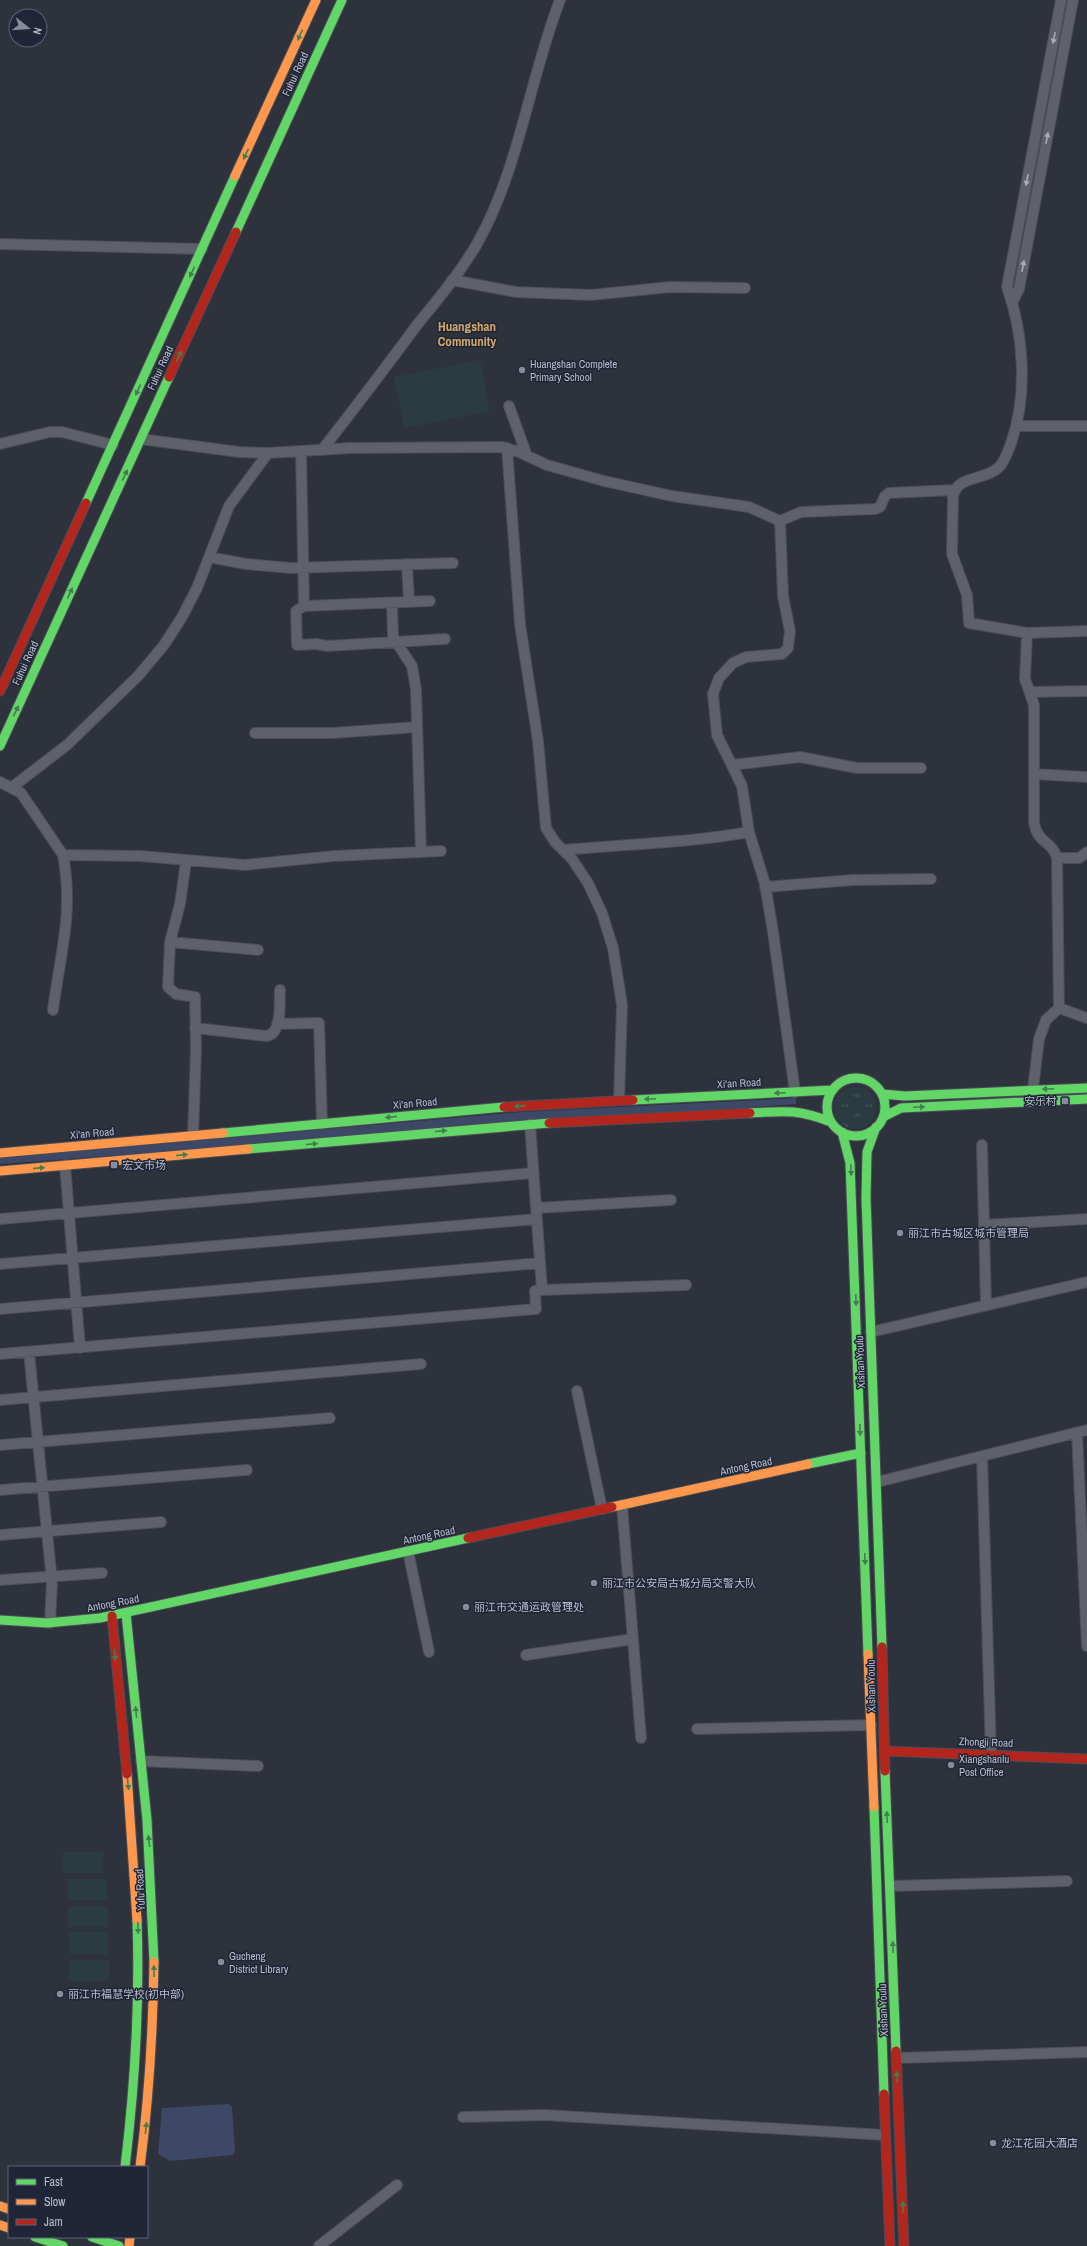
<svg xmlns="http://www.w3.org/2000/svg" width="1087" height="2246" viewBox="0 0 1087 2246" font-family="'Archivo Narrow','Noto Sans SC',sans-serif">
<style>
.grass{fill:url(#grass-tufts)}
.garden{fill:#2b3b42}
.water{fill:#3d4766}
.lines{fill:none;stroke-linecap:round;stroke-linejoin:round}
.street-casing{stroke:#4a4d55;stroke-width:12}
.fast-casing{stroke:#4a4d55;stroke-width:11}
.slow-casing{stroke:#4a4d55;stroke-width:11}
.jam-casing{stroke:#4a4d55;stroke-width:11}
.street{stroke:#5e6169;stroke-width:10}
.fast{stroke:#63d668;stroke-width:9}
.slow{stroke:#ff974d;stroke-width:9}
.jam{stroke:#b3261e;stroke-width:9}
.oneway{fill:#427e50}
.oneway2{fill:#a7abb7}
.poi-dot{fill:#888c99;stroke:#202637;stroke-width:1.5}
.labels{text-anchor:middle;stroke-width:3;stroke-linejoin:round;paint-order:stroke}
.street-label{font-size:11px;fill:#b9bdcb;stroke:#202637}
.poi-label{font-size:11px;fill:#b9bdcb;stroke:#202637;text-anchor:start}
.quarter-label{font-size:13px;font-weight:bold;fill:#d3aa6c;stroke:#202637}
</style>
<defs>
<pattern id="grass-tufts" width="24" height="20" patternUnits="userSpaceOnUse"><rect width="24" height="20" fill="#2b3b42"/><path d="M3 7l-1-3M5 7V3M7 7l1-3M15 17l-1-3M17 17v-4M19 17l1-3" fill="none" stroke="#48555c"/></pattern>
</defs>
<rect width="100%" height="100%" fill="#2e323c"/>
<path class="grass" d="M834 1108a21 21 0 1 1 42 0a21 21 0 1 1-42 0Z"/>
<path class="garden" d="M 480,360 L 490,411 L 404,428 L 394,377 Z
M 63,1852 L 103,1852 L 103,1873 L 63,1873 Z
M 68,1879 L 107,1879 L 107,1900 L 68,1900 Z
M 68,1906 L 108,1906 L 108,1927 L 68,1927 Z
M 69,1932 L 108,1932 L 108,1954 L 69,1954 Z
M 69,1960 L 109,1960 L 109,1981 L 69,1981 Z"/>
<path class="water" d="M 796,1098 L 796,1104 L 0,1164 L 0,1158 L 522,1112 Z
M 229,2104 L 232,2107 L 235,2151 L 233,2155 L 170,2161 L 158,2154 L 162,2108 Z"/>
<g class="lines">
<defs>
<path id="street" d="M 1061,0 L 1007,287 C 1024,335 1028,395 1011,443 C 1008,451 1005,462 998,468 C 984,481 956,475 953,497 L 952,554 L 967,595 L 969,623 L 1027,633 L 1087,631
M 0,244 L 202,249
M 452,280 L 516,292 L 591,295 L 670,287 L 745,288
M 1012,303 L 1019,289 L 1073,0
M 509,406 L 527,456
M 1016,426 L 1087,426
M 141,439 L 239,452 L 268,453 L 350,448 L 502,447 L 519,452 L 547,465 L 604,481 L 672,496 L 749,507 L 780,521
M 0,444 L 50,432 L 62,432 L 113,445
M 507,448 L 520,624 L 538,741 L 546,828 L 555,842 L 572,859 L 588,883 L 602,913 L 613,948 L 622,1005 L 619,1100
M 322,450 C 354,409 386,367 417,325 C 438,299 461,272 478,242 C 519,169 530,77 560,0
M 301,452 L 304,606 L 430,601
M 780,521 L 783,596 L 790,631 L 788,648 L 782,654 L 746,657 L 733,663 L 719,678 L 713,694 L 717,735 L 742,786 L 749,832 L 765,884 L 773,932 L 795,1092
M 780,521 L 801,512 L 875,509 L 880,507 L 885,496 L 889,493 L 954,490
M 209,557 L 246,564 L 291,568 L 453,563
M 407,564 L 409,602
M 392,603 L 393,637 L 412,666 L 416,689 L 421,852
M 304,606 L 296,611 L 297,645 L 316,644 L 327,646 L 445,639
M 1027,633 L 1025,679 L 1034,705 L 1034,822 C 1037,844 1052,840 1057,858 L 1059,1008 L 1046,1020 L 1039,1039 L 1032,1097
M 1030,692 L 1087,691
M 255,733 L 333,733 L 417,727
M 732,765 L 800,757 L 857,768 L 921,768
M 1034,774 L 1087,777
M 0,782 L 21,793 L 63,855 L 140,856 L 245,865 L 334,856 L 441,851
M 11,788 L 67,745 L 138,676 L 164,645 L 182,617 L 197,588 L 229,506 L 268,453
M 564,850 C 626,844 688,843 749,832
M 1057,858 L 1079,858 L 1087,852
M 186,861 L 180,904 L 170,942 L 168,987 L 176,994 L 195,997 L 196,1050 L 193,1136
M 765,887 L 853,880 L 931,879
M 170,942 L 258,950
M 1059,1008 L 1087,1018
M 53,1010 C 60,954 74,913 63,855
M 277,1024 L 319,1023 L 322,1124
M 195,1028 L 266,1036 C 283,1034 279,1003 280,990
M 982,1145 L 986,1305
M 65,1165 L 80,1348
M 536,1208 L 671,1200
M 0,1219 L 533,1173
M 984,1225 L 1087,1219
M 0,1264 L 537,1219
M 542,1290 L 686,1285
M 0,1309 L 540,1263
M 871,1332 L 1087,1282
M 29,1352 L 52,1582 L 50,1623
M 0,1354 L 536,1309 L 535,1291 L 542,1290 L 530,1124
M 577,1391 L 602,1509
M 0,1400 L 421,1364
M 1077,1433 L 1087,1646
M 0,1445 L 330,1418
M 982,1456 L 991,1754
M 877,1482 L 1087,1430
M 0,1490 L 247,1470
M 622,1505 L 641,1738
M 0,1535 L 161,1522
M 408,1551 L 429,1652
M 0,1580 L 102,1573
M 526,1655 L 633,1639
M 697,1729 L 871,1725
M 141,1761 L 258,1766
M 891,1886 L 1067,1881
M 897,2058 L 1087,2052
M 463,2117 L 544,2115 L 885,2135
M 319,2246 L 397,2185"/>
<path id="fast" d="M 236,232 L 342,0
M 86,503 L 235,176
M 0,746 L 169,377
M827 1107a29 29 0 1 1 58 0a29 29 0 1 1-58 0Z
M 882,1094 L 905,1096 L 1087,1088
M 633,1100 L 833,1090
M 750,1113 C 784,1111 798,1109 831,1122
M 883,1117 L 901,1108 L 1087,1099
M 876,1127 L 867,1152 L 866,1198 L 882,1647
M 842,1132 L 850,1163 L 868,1654
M 223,1133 L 504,1107
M 248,1149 L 549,1123
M 808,1464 L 861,1453
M 126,1613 L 147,1820 L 154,1962
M 0,1620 L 47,1623 L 100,1618 L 468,1538
M 885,1771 L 896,2051
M 874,1807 L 884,2094
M 125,2167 C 135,2084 140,2003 137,1920
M 35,2237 L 63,2246
M 92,2237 L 119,2246"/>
<path id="slow" d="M 235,176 L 316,0
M 0,1153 L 223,1133
M 0,1171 L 248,1149
M 612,1507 L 808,1464
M 868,1654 L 874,1807
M 127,1774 L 137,1920
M 140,2167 C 149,2098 153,2031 154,1962
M 0,2206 L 9,2209
M 0,2225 L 9,2228
M 129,2246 L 130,2237"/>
<path id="jam" d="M 169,377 L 236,232
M 0,691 L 86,503
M 504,1107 L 633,1100
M 549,1123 L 750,1113
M 468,1538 L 612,1507
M 112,1616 L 127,1774
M 882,1647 L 885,1771
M 884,1751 L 1087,1759
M 896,2051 L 904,2246
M 884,2094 L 890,2246"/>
</defs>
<use href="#street" class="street-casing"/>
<use href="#fast" class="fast-casing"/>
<use href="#slow" class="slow-casing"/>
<use href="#jam" class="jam-casing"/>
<use href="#street" class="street"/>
<use href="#fast" class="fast"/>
<use href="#slow" class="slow"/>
<use href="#jam" class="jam"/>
</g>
<defs><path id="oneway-solid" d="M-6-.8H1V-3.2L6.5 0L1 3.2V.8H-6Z"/></defs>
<g class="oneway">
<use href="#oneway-solid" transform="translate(300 35) rotate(115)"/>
<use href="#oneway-solid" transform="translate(246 154) rotate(115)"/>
<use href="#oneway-solid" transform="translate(192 272) rotate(115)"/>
<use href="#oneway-solid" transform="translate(179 356) rotate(-65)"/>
<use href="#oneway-solid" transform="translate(138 390) rotate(115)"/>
<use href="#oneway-solid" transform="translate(125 475) rotate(-65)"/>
<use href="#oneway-solid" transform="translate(70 593) rotate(-65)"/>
<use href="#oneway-solid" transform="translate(16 711) rotate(-65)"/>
<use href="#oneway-solid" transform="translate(1048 1089) rotate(177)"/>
<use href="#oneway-solid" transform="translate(780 1093) rotate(177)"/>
<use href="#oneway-solid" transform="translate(650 1099) rotate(178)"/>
<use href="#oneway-solid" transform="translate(520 1106) rotate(176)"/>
<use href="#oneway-solid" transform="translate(919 1107) rotate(-3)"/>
<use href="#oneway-solid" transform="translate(391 1117) rotate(174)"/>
<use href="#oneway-solid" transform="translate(441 1131) rotate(-5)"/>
<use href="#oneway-solid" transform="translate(312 1144) rotate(-5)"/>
<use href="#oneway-solid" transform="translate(182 1155) rotate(-5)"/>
<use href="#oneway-solid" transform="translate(39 1168) rotate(-5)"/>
<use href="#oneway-solid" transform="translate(851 1170) rotate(88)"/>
<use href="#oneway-solid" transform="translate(856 1300) rotate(88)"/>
<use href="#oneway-solid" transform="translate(860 1430) rotate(88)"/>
<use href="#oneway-solid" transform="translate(865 1559) rotate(88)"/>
<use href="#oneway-solid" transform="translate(115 1655) rotate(84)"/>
<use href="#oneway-solid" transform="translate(136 1712) rotate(-96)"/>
<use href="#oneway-solid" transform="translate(128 1784) rotate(84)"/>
<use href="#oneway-solid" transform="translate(887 1817) rotate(-93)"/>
<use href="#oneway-solid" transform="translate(149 1841) rotate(-96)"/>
<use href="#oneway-solid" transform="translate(138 1928) rotate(89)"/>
<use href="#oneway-solid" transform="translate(893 1947) rotate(-92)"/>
<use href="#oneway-solid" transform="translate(154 1971) rotate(-91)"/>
<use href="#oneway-solid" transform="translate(897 2077) rotate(-92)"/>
<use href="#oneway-solid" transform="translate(146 2128) rotate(-83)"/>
<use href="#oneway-solid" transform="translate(903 2207) rotate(-93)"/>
</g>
<g class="oneway2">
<use href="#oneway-solid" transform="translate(1054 38) rotate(101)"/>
<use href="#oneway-solid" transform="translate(1047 138) rotate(-79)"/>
<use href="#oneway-solid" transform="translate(1027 180) rotate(101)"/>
<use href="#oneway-solid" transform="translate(1023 266) rotate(-79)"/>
</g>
<g class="poi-dot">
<circle cx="522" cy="370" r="4"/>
<rect x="1061" y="1097" width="8" height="8" rx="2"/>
<rect x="110" y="1161" width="8" height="8" rx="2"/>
<circle cx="900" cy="1233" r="4"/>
<circle cx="594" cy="1583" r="4"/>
<circle cx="466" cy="1607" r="4"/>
<circle cx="951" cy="1765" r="4"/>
<circle cx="221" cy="1962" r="4"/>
<circle cx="60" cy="1994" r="4"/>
<circle cx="993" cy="2143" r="4"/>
</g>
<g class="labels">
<g class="street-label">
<text transform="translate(295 74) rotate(-65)" y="4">Fuhui Road</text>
<text transform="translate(160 368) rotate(-65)" y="4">Fuhui Road</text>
<text transform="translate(25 663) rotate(-65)" y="4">Fuhui Road</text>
<text transform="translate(739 1083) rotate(-3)" y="4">Xi'an Road</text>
<text transform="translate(415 1103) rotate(-5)" y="4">Xi'an Road</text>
<text transform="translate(92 1133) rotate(-5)" y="4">Xi'an Road</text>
<text transform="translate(860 1362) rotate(-92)" y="4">Xishan Youlu</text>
<text transform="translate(746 1466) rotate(-12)" y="4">Antong Road</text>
<text transform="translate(429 1535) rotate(-12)" y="4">Antong Road</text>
<text transform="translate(113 1603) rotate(-11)" y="4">Antong Road</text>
<text transform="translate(871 1686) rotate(-91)" y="4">Xishan Youlu</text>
<text transform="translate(986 1742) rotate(2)" y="4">Zhongji Road</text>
<text transform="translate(140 1890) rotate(-93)" y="4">Yufu Road</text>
<text transform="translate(883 2010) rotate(-92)" y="4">Xishan Youlu</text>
</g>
<g class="poi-label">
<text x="530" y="368">Huangshan Complete<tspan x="530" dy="13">Primary School</tspan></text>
<text x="1057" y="1105" text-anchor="end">安乐村</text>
<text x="122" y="1169">宏文市场</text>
<text x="908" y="1237">丽江市古城区城市管理局</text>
<text x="602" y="1587">丽江市公安局古城分局交警大队</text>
<text x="474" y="1611">丽江市交通运政管理处</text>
<text x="959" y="1763">Xiangshanlu<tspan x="959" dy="13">Post Office</tspan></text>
<text x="229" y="1960">Gucheng<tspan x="229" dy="13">District Library</tspan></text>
<text x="68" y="1998">丽江市福慧学校(初中部)</text>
<text x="1001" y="2147">龙江花园大酒店</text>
</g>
<g class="quarter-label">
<text x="467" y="331">Huangshan<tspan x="467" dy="15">Community</tspan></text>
</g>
</g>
<rect x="8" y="2166" width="140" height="72" fill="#202637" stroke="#5d6272"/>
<rect x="16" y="2179" width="20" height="6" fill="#63d668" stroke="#5d6272"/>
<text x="44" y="2186" font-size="12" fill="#b9bdcb">Fast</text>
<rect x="16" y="2199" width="20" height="6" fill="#ff974d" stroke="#5d6272"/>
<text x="44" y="2206" font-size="12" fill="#b9bdcb">Slow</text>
<rect x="16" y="2219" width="20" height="6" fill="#b3261e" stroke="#5d6272"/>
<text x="44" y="2226" font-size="12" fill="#b9bdcb">Jam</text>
<g transform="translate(28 28) rotate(107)"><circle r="19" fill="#202637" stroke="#5d6272"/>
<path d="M0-3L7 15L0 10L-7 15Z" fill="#888c99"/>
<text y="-6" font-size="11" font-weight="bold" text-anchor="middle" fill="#b9bdcb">N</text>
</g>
</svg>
